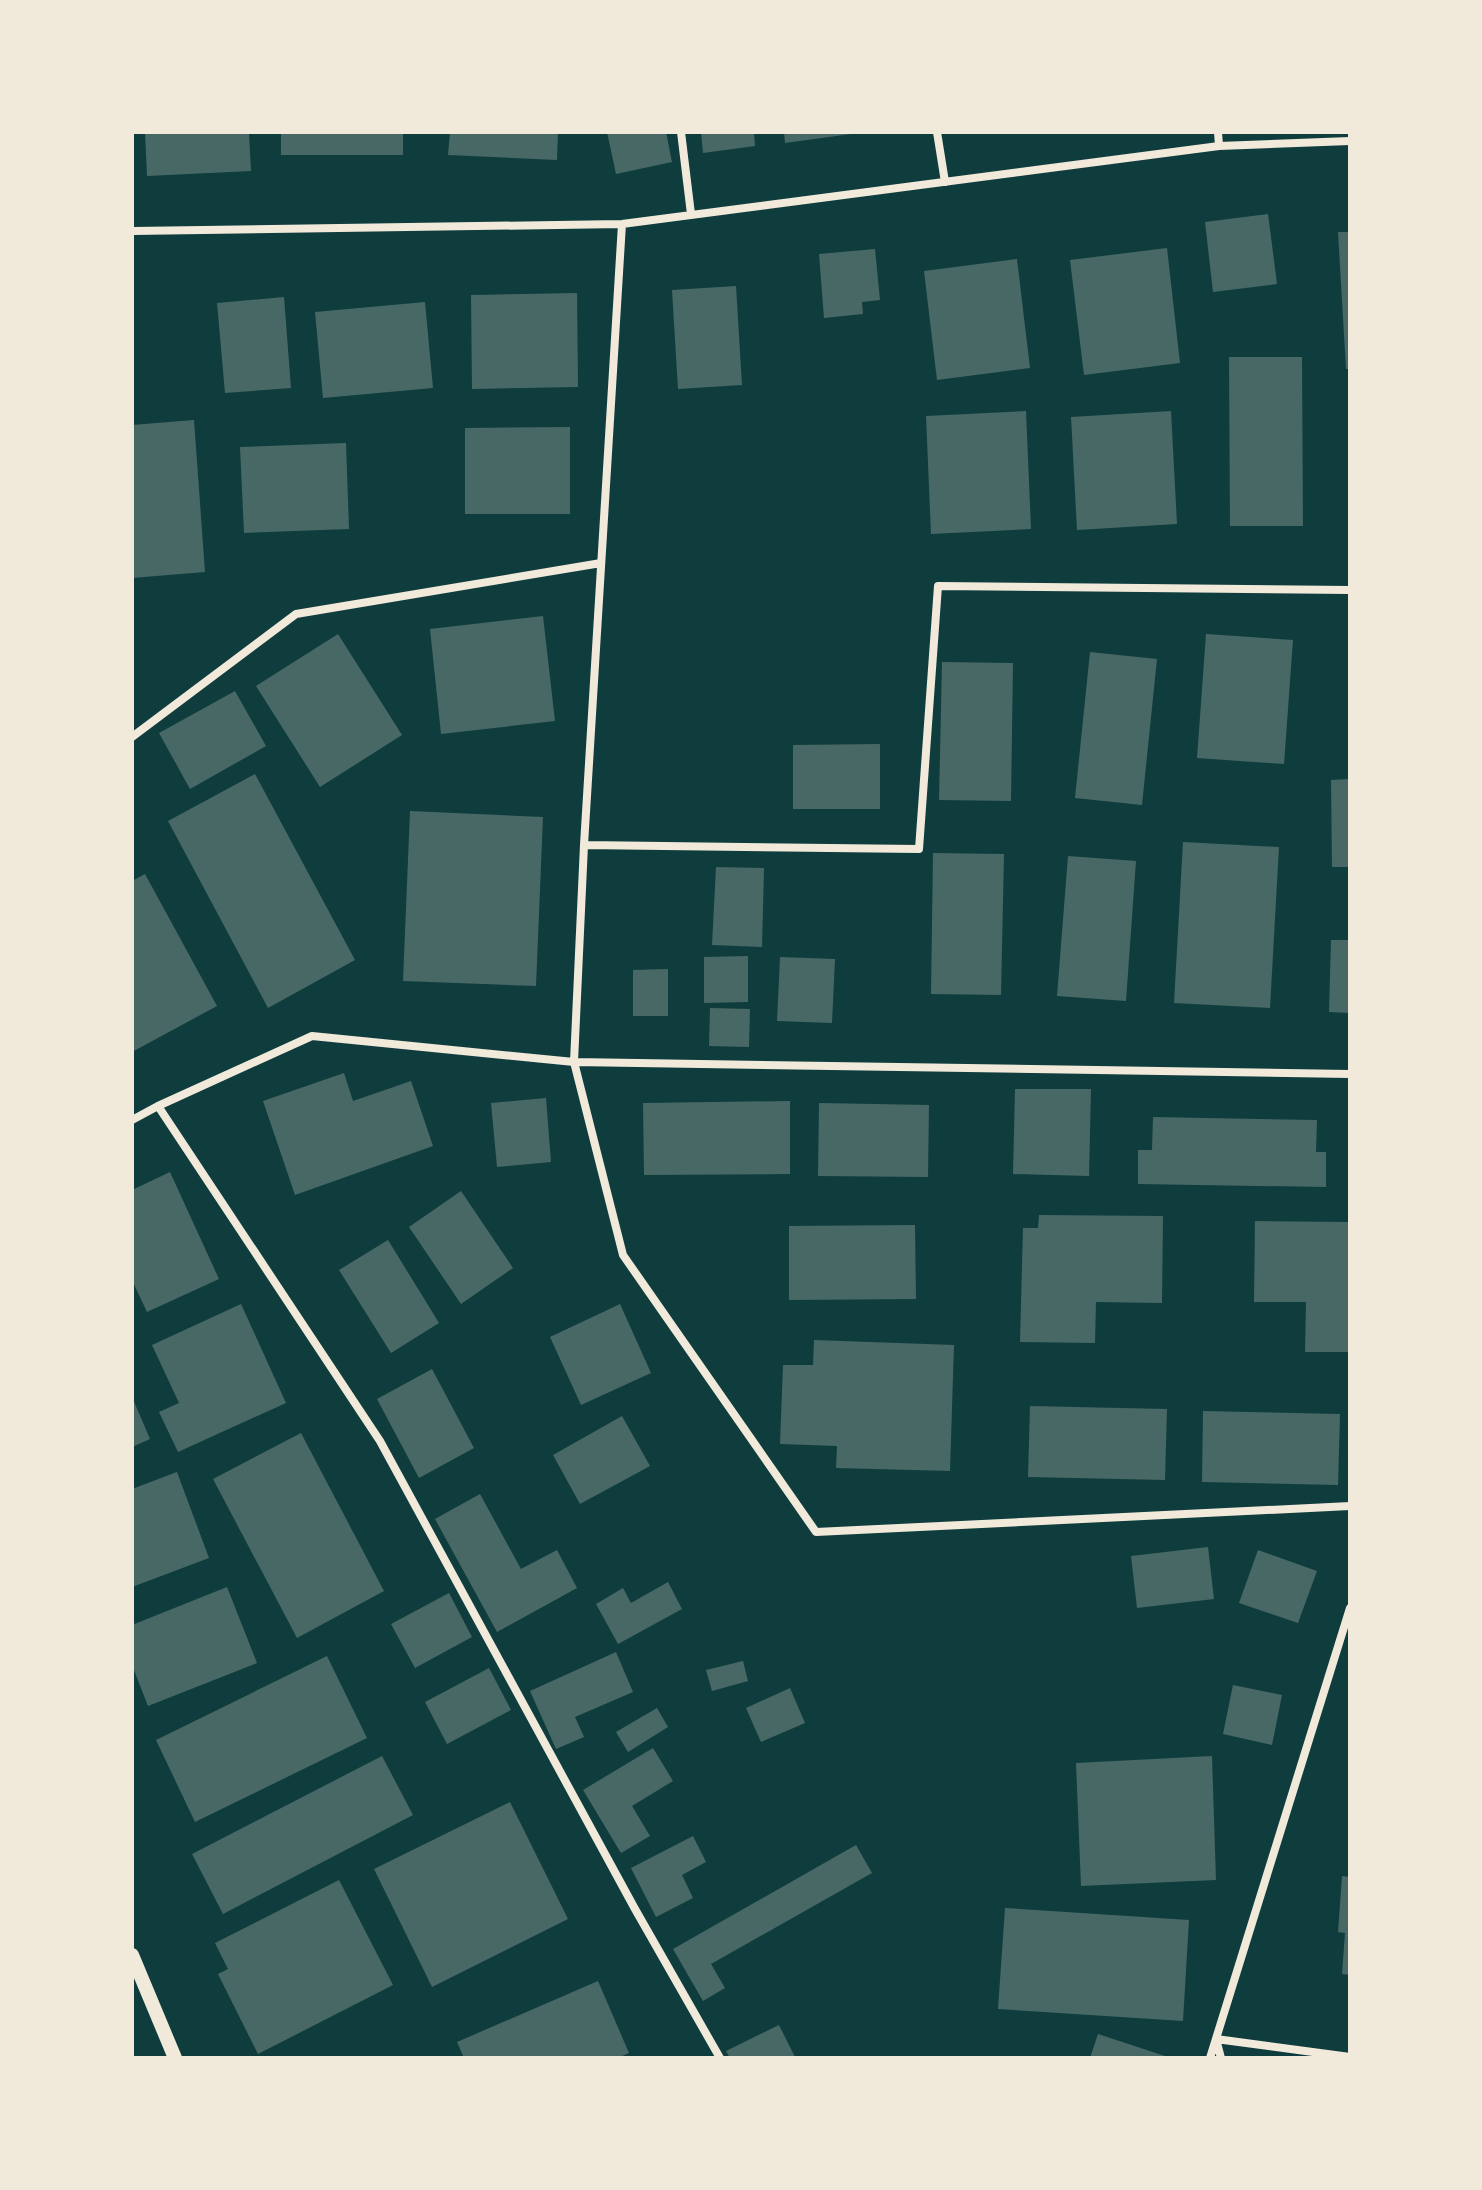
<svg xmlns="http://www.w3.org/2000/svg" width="1482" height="2190" viewBox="0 0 1482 2190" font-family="'Noto Serif',serif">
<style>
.building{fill:#486865}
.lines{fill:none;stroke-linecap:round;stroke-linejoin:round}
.minor{stroke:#f1e9da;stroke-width:8}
.tertiary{stroke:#f1e9da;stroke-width:14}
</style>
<rect width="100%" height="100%" fill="#0f3d3e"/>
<path class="building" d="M 145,132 L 249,133 L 251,171 L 147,176 Z
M 281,132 L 403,132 L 403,155 L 281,155 Z
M 450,132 L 558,132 L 557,160 L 448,155 Z
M 607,132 L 666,132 L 672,162 L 616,174 Z
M 701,132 L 754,132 L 755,146 L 703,153 Z
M 784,132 L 851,132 L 851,134 L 785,143 Z
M 1268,214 L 1277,284 L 1213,292 L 1205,222 Z
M 1338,232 L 1350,232 L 1350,369 L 1346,369 Z
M 1167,248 L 1180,363 L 1084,375 L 1070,260 Z
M 875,249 L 880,300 L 862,302 L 863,314 L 824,318 L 819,254 Z
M 1017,259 L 1030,368 L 937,380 L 924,271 Z
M 736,286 L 742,385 L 678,389 L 672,290 Z
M 577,293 L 578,387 L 472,389 L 471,295 Z
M 284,297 L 291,388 L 225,393 L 217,303 Z
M 425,302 L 433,388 L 323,398 L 315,312 Z
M 1229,357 L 1302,357 L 1303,526 L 1230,526 Z
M 1026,411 L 1031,529 L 931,534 L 926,416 Z
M 1171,411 L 1177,524 L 1077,530 L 1071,417 Z
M 194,420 L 205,572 L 132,578 L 132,425 Z
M 570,427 L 570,514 L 465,514 L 465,428 Z
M 346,443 L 349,529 L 244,533 L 240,447 Z
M 543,616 L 555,721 L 441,734 L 430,629 Z
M 338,634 L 402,735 L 320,787 L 256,686 Z
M 1206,634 L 1293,640 L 1284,764 L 1197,758 Z
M 1090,652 L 1157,659 L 1142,805 L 1075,798 Z
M 942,662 L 1013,663 L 1011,801 L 939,800 Z
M 235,691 L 266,746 L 190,789 L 159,733 Z
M 880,744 L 880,809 L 793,809 L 793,745 Z
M 255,774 L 355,960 L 268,1008 L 168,821 Z
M 1350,779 L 1350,867 L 1332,867 L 1331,780 Z
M 410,811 L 543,817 L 536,986 L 403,981 Z
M 1183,842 L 1279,847 L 1270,1008 L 1174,1003 Z
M 933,853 L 1004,854 L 1001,995 L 931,994 Z
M 1068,856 L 1136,861 L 1126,1001 L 1057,996 Z
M 716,867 L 764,868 L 762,947 L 712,945 Z
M 145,874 L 217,1006 L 132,1052 L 132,881 Z
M 1331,940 L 1350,940 L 1350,1013 L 1329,1012 Z
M 748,956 L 748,1002 L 704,1003 L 704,957 Z
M 780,957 L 835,959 L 832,1023 L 777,1021 Z
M 668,969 L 668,1016 L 633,1016 L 633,970 Z
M 710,1008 L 750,1009 L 749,1047 L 709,1046 Z
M 344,1073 L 353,1101 L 411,1081 L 433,1146 L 295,1195 L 263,1101 Z
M 1015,1089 L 1091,1089 L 1089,1176 L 1013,1174 Z
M 546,1098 L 551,1162 L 497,1167 L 491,1103 Z
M 790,1101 L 790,1174 L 644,1175 L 643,1103 Z
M 819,1103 L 929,1105 L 928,1177 L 818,1176 Z
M 1153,1117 L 1317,1120 L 1316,1152 L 1326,1152 L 1326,1187 L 1138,1184 L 1138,1150 L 1152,1150 Z
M 170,1172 L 219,1279 L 147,1312 L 132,1280 L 132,1190 Z
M 461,1191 L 513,1268 L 461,1304 L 409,1227 Z
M 1039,1215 L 1163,1216 L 1162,1303 L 1096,1302 L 1095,1343 L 1020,1342 L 1023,1228 L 1038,1228 Z
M 1255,1221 L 1350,1222 L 1350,1352 L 1305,1352 L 1306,1302 L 1254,1302 Z
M 915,1225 L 916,1299 L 789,1300 L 789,1226 Z
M 388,1240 L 439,1323 L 391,1353 L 339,1270 Z
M 241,1304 L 286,1403 L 178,1452 L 159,1412 L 179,1403 L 152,1345 Z
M 620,1304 L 651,1373 L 581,1405 L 550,1337 Z
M 814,1340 L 954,1345 L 950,1471 L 836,1468 L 837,1446 L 780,1444 L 783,1365 L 813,1365 Z
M 432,1369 L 474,1448 L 419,1478 L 377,1399 Z
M 132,1397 L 150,1439 L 132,1447 Z
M 1030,1406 L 1167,1409 L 1165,1480 L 1028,1477 Z
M 1203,1411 L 1340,1414 L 1338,1485 L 1202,1482 Z
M 622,1416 L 650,1466 L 580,1504 L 553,1455 Z
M 301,1433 L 384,1591 L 297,1638 L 213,1479 Z
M 177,1472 L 209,1558 L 132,1587 L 132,1489 Z
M 480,1494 L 521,1569 L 557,1550 L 577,1588 L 497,1632 L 435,1519 Z
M 1208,1547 L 1214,1599 L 1137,1608 L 1131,1556 Z
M 1258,1550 L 1317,1571 L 1298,1623 L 1239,1603 Z
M 668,1582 L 682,1609 L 618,1644 L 596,1604 L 623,1588 L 631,1603 Z
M 227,1587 L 257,1663 L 148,1706 L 132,1665 L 132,1625 Z
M 449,1593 L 472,1637 L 415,1668 L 391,1624 Z
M 616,1652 L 633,1692 L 575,1717 L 584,1737 L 556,1749 L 530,1691 Z
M 327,1656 L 367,1738 L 195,1822 L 156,1740 Z
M 743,1661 L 748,1681 L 712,1691 L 706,1670 Z
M 489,1668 L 511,1710 L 447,1744 L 425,1702 Z
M 1233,1685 L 1282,1695 L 1272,1745 L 1223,1734 Z
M 790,1688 L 805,1723 L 761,1742 L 746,1708 Z
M 657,1708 L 668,1727 L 628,1752 L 616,1732 Z
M 653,1748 L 673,1781 L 632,1806 L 650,1836 L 621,1853 L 583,1790 Z
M 382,1756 L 413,1815 L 223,1914 L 192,1854 Z
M 1212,1756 L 1216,1880 L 1081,1886 L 1076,1763 Z
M 510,1802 L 568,1919 L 432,1987 L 374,1869 Z
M 693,1836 L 706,1862 L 682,1875 L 693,1898 L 656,1917 L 631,1868 Z
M 856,1845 L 872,1873 L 711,1964 L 725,1988 L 703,2001 L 673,1949 Z
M 1342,1876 L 1350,1877 L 1350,1975 L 1342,1974 L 1345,1933 L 1338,1932 Z
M 339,1880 L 393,1985 L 258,2054 L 218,1974 L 228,1969 L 215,1943 Z
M 1005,1908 L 1189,1920 L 1183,2021 L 998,2009 Z
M 598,1981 L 629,2053 L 618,2058 L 464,2058 L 457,2042 Z
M 779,2025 L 795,2057 L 730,2058 L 726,2051 Z
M 1098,2034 L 1168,2057 L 1167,2058 L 1090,2058 Z"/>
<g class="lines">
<path class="minor" d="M 681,132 L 691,214
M 937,132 L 945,182
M 1218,132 L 1219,146
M 622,224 L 584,845 L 574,1062 L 623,1255 L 816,1532 L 1350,1506
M 132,231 L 622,224 L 1219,146 L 1350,141
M 132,737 L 296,614 L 601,563
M 584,845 L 919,849 L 938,586 L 1350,590
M 158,1106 L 380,1441 L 635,1909 L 720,2058
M 132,1120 L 158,1106 L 312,1036 L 574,1062 L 1350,1074
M 1216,2039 L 1350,2057
M 1216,2039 L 1221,2058
M 1210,2058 L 1350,1608"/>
<path class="tertiary" d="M 132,1955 L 175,2058"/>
</g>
<rect width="1482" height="2190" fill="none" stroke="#f1e9da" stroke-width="268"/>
</svg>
